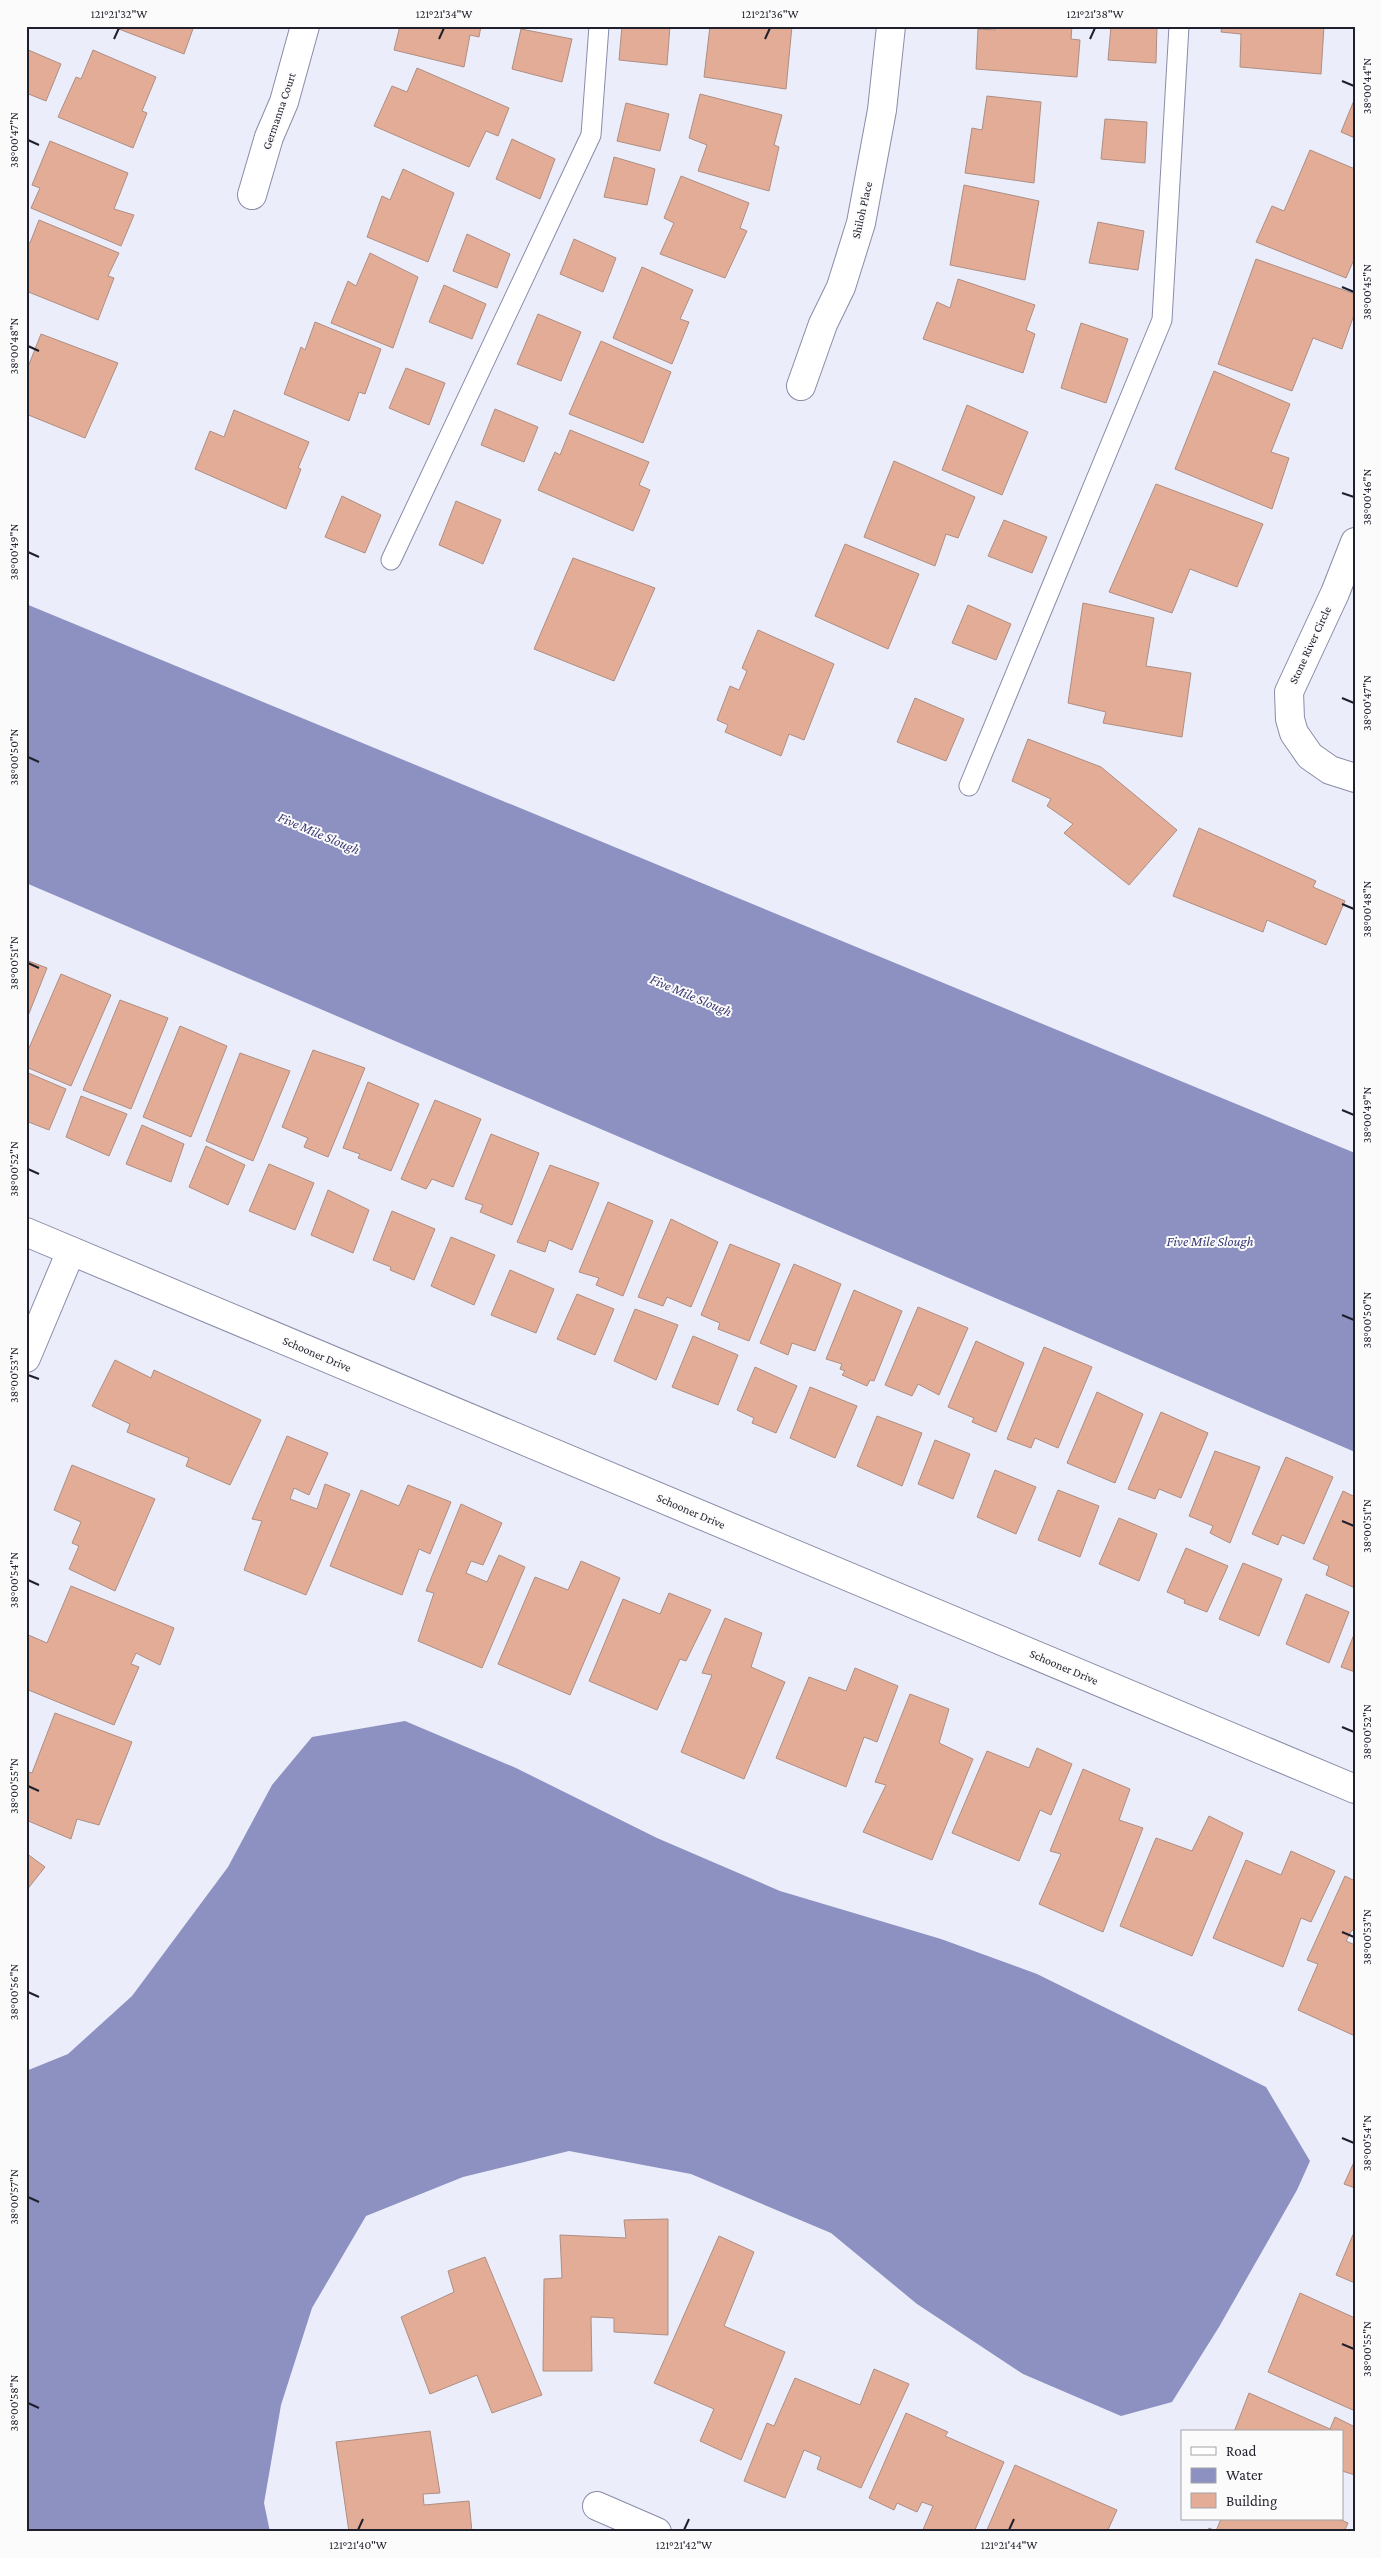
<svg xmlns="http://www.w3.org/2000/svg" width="1381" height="2558" viewBox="0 0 1381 2558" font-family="'Crimson Pro',serif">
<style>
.water{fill:#8d91c1}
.building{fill:#e3ac97;stroke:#ae8e82}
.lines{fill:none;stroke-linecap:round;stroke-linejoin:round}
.service-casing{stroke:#898ca8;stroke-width:21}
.minor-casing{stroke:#898ca8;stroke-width:30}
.tertiary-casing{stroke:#898ca8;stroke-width:30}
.service{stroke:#fff;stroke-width:19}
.minor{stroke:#fff;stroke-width:28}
.tertiary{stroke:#fff;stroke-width:28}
.ticks{fill:none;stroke:#1f202c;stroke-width:2}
.labels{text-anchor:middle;stroke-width:4;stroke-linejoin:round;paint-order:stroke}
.street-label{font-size:12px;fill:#1f202c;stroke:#fbfbfb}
.water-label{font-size:14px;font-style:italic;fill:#393976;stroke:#fbfbfb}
.neatline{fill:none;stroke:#1f202c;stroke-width:2}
.ticks-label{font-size:12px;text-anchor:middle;fill:#1f202c}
</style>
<rect width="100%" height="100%" fill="#ebedfa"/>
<path class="water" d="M 26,604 L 1355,1153 L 1355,1452 L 26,883 Z
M 405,1721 L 516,1768 L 657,1838 L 780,1891 L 941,1939 L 1037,1974 L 1266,2087 L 1310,2161 L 1297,2190 L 1219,2327 L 1172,2402 L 1121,2416 L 1023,2374 L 917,2304 L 831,2233 L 691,2174 L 569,2151 L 463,2177 L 366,2216 L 312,2308 L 281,2405 L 264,2503 L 270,2532 L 26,2532 L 26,2071 L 68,2054 L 132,1996 L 228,1867 L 272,1785 L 312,1737 Z"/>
<path class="building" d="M 111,26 L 194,26 L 184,54 Z
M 400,26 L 481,26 L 479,37 L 470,35 L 464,67 L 394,50 Z
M 622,26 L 670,26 L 667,65 L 619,60 Z
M 710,26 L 792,26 L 786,89 L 704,77 Z
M 995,26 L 1072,26 L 1071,39 L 1080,40 L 1077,77 L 976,69 L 978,29 L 995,30 Z
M 1111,26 L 1157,26 L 1156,63 L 1108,60 Z
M 1222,26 L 1324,26 L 1321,74 L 1240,67 L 1241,34 L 1221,32 Z
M 521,29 L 572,39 L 562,82 L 512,69 Z
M 26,49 L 61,64 L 46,101 L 26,93 Z
M 93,50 L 156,77 L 142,111 L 147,113 L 133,148 L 58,117 L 76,77 L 81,79 Z
M 417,68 L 509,108 L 498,136 L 486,131 L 469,167 L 374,126 L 392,86 L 407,92 Z
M 700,94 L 782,115 L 774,145 L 779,147 L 769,191 L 698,171 L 707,145 L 689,138 Z
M 987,96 L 1041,102 L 1034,183 L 965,173 L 972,128 L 982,130 Z
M 1355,98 L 1355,138 L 1341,132 Z
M 626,103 L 669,114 L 660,151 L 617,141 Z
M 1105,119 L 1147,122 L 1145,163 L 1101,159 Z
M 512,139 L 555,159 L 540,199 L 496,179 Z
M 50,141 L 128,173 L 114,209 L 134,215 L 121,246 L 31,208 L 40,188 L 32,185 Z
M 1310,150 L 1355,169 L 1355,257 L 1346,278 L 1256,242 L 1272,206 L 1284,211 Z
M 614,157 L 655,169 L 647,205 L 604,197 Z
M 403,169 L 454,193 L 428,262 L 367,237 L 382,196 L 390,200 Z
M 681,176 L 749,203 L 740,228 L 747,231 L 725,278 L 660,254 L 674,223 L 664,218 Z
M 964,185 L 1039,201 L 1025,280 L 950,265 Z
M 39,220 L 119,253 L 108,276 L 114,278 L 98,320 L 26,291 L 26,242 L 30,243 Z
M 1098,222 L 1144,231 L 1138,270 L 1089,263 Z
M 467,234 L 510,254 L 497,288 L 453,271 Z
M 574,239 L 616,258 L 603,292 L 560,274 Z
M 370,253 L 418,277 L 393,348 L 331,323 L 348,281 L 356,286 Z
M 1256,259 L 1355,294 L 1355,312 L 1342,349 L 1313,338 L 1292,391 L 1218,364 Z
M 642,267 L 693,290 L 680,319 L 689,322 L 672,364 L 613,338 Z
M 958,279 L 1035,305 L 1026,330 L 1035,334 L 1023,373 L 923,339 L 937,302 L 950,308 Z
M 444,285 L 486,304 L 472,339 L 429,322 Z
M 538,314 L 581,332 L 561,381 L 517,364 Z
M 315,322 L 381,349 L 365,394 L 359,392 L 349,421 L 284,394 L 301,347 L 305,350 Z
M 1081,323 L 1128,339 L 1106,403 L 1061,388 Z
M 41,334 L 118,363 L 85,438 L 26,414 L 26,372 Z
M 601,341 L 671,372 L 643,443 L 569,414 Z
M 406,368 L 445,383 L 429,425 L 389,408 Z
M 1214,371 L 1290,404 L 1271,452 L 1289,458 L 1272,509 L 1175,469 Z
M 967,405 L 1028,432 L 1002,495 L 942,470 Z
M 495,409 L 538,427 L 524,462 L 481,445 Z
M 234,410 L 309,442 L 298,468 L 301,469 L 286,509 L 195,469 L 210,431 L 224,437 Z
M 570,430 L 649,462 L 639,485 L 650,490 L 633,531 L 538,490 L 555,452 L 560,455 Z
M 894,461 L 975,497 L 958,538 L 946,534 L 935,566 L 864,537 Z
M 1156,484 L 1263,524 L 1237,587 L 1190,569 L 1172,613 L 1109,592 Z
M 342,496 L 381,515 L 365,553 L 325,537 Z
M 456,501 L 501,520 L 483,564 L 439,545 Z
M 1004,520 L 1047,537 L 1032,573 L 988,556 Z
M 845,544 L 919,574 L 888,649 L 815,616 Z
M 573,558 L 655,588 L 614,681 L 534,649 Z
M 1083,603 L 1154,618 L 1146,666 L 1191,673 L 1182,737 L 1103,723 L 1106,712 L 1068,703 Z
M 968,605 L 1011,624 L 996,660 L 952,643 Z
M 758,630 L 834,664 L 804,740 L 789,734 L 781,756 L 725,732 L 728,725 L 717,720 L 730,686 L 739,690 L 747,671 L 742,668 Z
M 915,698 L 964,719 L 946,761 L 897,742 Z
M 1028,739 L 1101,767 L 1177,830 L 1129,885 L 1064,833 L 1073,824 L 1047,806 L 1051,799 L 1012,781 Z
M 1199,828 L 1316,881 L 1313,887 L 1345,901 L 1326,945 L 1267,920 L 1263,932 L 1173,896 Z
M 26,960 L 47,968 L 26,1021 Z
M 61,974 L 111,995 L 71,1086 L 26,1067 L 26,1055 Z
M 120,1000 L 168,1018 L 131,1109 L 83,1090 Z
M 180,1026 L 227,1046 L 191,1137 L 143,1117 Z
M 313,1050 L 365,1068 L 328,1157 L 304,1147 L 308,1138 L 282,1127 Z
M 240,1053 L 290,1071 L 253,1161 L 206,1141 Z
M 26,1072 L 66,1089 L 49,1130 L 26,1121 Z
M 368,1082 L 419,1104 L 391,1171 L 358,1158 L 360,1154 L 343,1148 Z
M 81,1096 L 127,1114 L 109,1156 L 66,1137 Z
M 435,1100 L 481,1119 L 453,1187 L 432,1179 L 426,1189 L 401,1179 Z
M 142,1125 L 184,1144 L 171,1182 L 126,1164 Z
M 491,1134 L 539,1153 L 512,1225 L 480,1212 L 483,1205 L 465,1199 Z
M 206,1146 L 245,1165 L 228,1205 L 189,1187 Z
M 269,1164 L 314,1183 L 295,1230 L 249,1211 Z
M 550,1165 L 599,1183 L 572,1250 L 549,1240 L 545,1252 L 517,1242 Z
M 328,1190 L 369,1210 L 353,1253 L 311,1235 Z
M 608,1202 L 653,1221 L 623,1296 L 596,1285 L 599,1278 L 579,1272 Z
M 392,1211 L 435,1229 L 414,1280 L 390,1270 L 391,1267 L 373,1260 Z
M 671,1219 L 718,1242 L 691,1307 L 667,1297 L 663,1306 L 638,1297 Z
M 451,1237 L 495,1255 L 474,1305 L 431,1286 Z
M 730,1244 L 780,1264 L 749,1341 L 718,1329 L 720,1323 L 701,1315 Z
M 794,1264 L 841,1284 L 815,1351 L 792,1343 L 788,1355 L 760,1343 Z
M 510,1270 L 554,1289 L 536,1333 L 491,1315 Z
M 854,1290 L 902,1311 L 874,1381 L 870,1380 L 867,1386 L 842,1375 L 845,1371 L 840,1369 L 842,1364 L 826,1359 Z
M 577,1294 L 614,1309 L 595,1355 L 557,1339 Z
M 918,1307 L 968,1328 L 939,1395 L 918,1384 L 912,1396 L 885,1385 Z
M 635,1309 L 678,1325 L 656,1380 L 614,1361 Z
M 693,1336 L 738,1355 L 718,1405 L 672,1387 Z
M 976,1341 L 1024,1363 L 996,1432 L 972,1422 L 974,1418 L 948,1407 Z
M 1044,1347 L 1092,1367 L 1058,1448 L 1035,1438 L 1031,1448 L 1007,1439 Z
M 115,1360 L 151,1378 L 154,1370 L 261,1420 L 230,1485 L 186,1466 L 189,1458 L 127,1432 L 130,1424 L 92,1406 Z
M 755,1367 L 797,1386 L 776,1433 L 752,1423 L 754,1418 L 737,1410 Z
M 810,1387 L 857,1406 L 835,1458 L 790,1438 Z
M 1097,1392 L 1143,1414 L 1115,1483 L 1067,1463 Z
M 1161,1412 L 1208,1433 L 1181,1498 L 1159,1489 L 1155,1499 L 1128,1489 Z
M 877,1416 L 922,1433 L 902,1486 L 857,1466 Z
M 287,1436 L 328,1453 L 309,1495 L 294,1488 L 290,1499 L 317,1509 L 325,1484 L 350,1494 L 306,1595 L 244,1570 L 262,1521 L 252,1519 Z
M 935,1440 L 970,1454 L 953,1499 L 918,1484 Z
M 1215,1451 L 1260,1467 L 1230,1543 L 1210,1533 L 1213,1526 L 1189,1516 Z
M 1286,1457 L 1333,1477 L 1304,1544 L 1282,1535 L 1278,1545 L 1252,1534 Z
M 72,1465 L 155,1499 L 115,1591 L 69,1569 L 79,1546 L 72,1543 L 81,1522 L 54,1510 Z
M 995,1470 L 1036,1487 L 1016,1534 L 977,1517 Z
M 408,1485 L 451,1502 L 430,1554 L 419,1549 L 402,1595 L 330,1566 L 361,1490 L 399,1506 Z
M 1058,1490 L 1099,1506 L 1080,1557 L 1038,1540 Z
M 1343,1491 L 1355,1497 L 1355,1588 L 1326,1575 L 1329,1566 L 1313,1559 Z
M 461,1504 L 502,1523 L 483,1565 L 471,1561 L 466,1573 L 487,1582 L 499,1555 L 525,1567 L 482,1668 L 418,1641 L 434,1593 L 426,1591 Z
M 1119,1518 L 1157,1534 L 1139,1581 L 1099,1564 Z
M 1186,1548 L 1228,1566 L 1207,1612 L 1184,1603 L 1185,1600 L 1167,1592 Z
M 581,1561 L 620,1578 L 570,1695 L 498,1664 L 535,1577 L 568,1590 Z
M 1243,1563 L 1282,1579 L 1259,1636 L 1219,1619 Z
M 71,1586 L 174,1628 L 160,1665 L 136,1653 L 131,1664 L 139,1667 L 114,1725 L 26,1689 L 26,1634 L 47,1643 Z
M 669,1593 L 711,1610 L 686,1661 L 680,1659 L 657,1710 L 589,1681 L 623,1599 L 660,1614 Z
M 1306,1594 L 1349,1612 L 1329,1663 L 1286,1644 Z
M 725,1618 L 762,1633 L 751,1667 L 785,1682 L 744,1779 L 681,1752 L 712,1675 L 702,1673 Z
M 1355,1632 L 1355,1672 L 1341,1667 Z
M 855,1668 L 898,1686 L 877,1742 L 864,1737 L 846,1787 L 776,1758 L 809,1677 L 846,1691 Z
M 910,1694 L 949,1709 L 939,1743 L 973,1759 L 932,1860 L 863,1832 L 886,1785 L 875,1782 Z
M 55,1713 L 132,1742 L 99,1825 L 77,1819 L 71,1839 L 26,1820 L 26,1771 L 32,1773 Z
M 1037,1748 L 1072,1764 L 1051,1815 L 1040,1810 L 1019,1861 L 952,1833 L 987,1751 L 1029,1768 Z
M 1083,1769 L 1130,1789 L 1119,1820 L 1143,1828 L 1103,1932 L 1039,1904 L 1061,1854 L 1050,1851 Z
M 1209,1816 L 1243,1833 L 1192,1956 L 1120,1926 L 1156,1838 L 1192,1851 Z
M 1291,1851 L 1335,1871 L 1311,1922 L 1301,1918 L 1283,1967 L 1213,1938 L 1246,1860 L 1281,1875 Z
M 26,1853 L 45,1867 L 26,1891 Z
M 1345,1876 L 1355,1881 L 1355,1931 L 1352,1930 L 1346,1941 L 1355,1945 L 1355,2036 L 1298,2010 L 1318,1964 L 1307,1960 Z
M 1355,2160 L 1355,2188 L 1344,2184 Z
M 668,2219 L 668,2335 L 614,2332 L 614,2318 L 591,2317 L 592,2371 L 543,2371 L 544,2279 L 562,2278 L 560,2235 L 626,2238 L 624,2220 Z
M 1355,2230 L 1355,2283 L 1336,2275 Z
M 719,2236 L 754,2252 L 724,2326 L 785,2352 L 741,2460 L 700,2441 L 714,2409 L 654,2383 Z
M 485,2257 L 542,2395 L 492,2413 L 477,2375 L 430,2394 L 401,2317 L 454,2292 L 448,2271 Z
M 1300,2293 L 1355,2318 L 1355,2411 L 1268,2372 Z
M 874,2369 L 909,2384 L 861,2488 L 817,2469 L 821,2457 L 804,2450 L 785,2498 L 744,2481 L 767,2423 L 774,2426 L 795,2378 L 860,2405 Z
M 1249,2393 L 1330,2429 L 1335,2417 L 1355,2427 L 1355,2475 L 1342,2471 L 1342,2432 L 1234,2432 Z
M 906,2413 L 948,2432 L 945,2436 L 1004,2462 L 974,2532 L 922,2532 L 933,2506 L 922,2502 L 917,2512 L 897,2503 L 894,2510 L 869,2498 Z
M 430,2431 L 440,2493 L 423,2494 L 424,2505 L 469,2501 L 472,2532 L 349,2532 L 336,2442 Z
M 1015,2465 L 1117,2510 L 1107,2532 L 986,2532 Z
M 1221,2519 L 1339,2519 L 1348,2523 L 1344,2532 L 1207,2532 L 1209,2528 L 1216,2531 Z"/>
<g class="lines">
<defs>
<path id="service" d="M 391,560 L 591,135 L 599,26
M 969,786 L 1162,320 L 1179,26"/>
<path id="minor" d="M 252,195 L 269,137 L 284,102 L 305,26
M 801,386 L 823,324 L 841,287 L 861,223 L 882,110 L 891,26
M 1355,542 L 1335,593 L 1289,692 L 1290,719 L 1294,733 L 1310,756 L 1330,770 L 1355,778
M 26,1358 L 71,1251
M 597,2506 L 657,2532"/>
<path id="tertiary" d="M 26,1232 L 1355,1789"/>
</defs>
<use href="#service" class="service-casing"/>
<use href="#minor" class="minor-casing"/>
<use href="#tertiary" class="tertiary-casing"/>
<use href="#service" class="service"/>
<use href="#minor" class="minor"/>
<use href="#tertiary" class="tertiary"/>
</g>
<path class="ticks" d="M 114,39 L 119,28M 439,39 L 444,28M 765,39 L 770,28M 1090,39 L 1095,28M 1342,81 L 1354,86M 28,140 L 39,145M 1342,287 L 1354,292M 28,346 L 39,351M 1342,493 L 1354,497M 28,552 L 39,557M 1342,698 L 1354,703M 28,757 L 39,762M 1342,904 L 1354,909M 28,963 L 39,968M 1342,1110 L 1354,1115M 28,1169 L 39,1174M 1342,1315 L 1354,1320M 28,1375 L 39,1379M 1342,1521 L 1354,1526M 28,1580 L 39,1585M 1342,1727 L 1354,1732M 28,1786 L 39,1791M 1342,1932 L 1354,1937M 28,1992 L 39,1997M 1342,2138 L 1354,2143M 28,2197 L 39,2202M 1342,2344 L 1354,2349M 28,2403 L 39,2408M 358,2530 L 363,2519M 684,2530 L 689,2519M 1009,2530 L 1014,2519"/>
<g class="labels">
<g class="street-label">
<text transform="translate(279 111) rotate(-71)" y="4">Germanna Court</text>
<text transform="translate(862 210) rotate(-77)" y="4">Shiloh Place</text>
<text transform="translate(1310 645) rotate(-65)" y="4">Stone River Circle</text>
<text transform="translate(317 1354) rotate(23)" y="4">Schooner Drive</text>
<text transform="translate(691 1511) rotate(23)" y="4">Schooner Drive</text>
<text transform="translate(1064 1667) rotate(23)" y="4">Schooner Drive</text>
</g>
<g class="water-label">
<text transform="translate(319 833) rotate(23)" y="5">Five Mile Slough</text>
<text transform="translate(691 995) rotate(23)" y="5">Five Mile Slough</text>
<text x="1210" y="1246">Five Mile Slough</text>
</g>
</g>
<rect width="1381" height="2558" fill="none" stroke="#fbfbfb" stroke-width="55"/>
<rect x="1181" y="2430" width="162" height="90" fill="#fbfbfb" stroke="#a3a3a8"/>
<rect x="1191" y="2447" width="25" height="8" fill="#ffffff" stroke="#a3a3a8"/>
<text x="1226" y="2456" font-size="15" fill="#1f202c">Road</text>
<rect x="1191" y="2468" width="25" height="15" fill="#8d91c1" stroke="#a3a3a8"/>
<text x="1226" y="2480" font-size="15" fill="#1f202c">Water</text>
<rect x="1191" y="2493" width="25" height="15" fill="#e3ac97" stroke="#a3a3a8"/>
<text x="1226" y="2506" font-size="15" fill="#1f202c">Building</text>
<rect x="28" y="28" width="1326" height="2502" class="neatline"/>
<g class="ticks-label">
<text x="119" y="18">121°21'32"W</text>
<text x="444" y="18">121°21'34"W</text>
<text x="770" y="18">121°21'36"W</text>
<text x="1095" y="18">121°21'38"W</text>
<text transform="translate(1367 86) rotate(-90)" y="4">38°00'44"N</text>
<text transform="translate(14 140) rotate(-90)" y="4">38°00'47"N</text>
<text transform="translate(1367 292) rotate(-90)" y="4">38°00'45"N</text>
<text transform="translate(14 346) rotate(-90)" y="4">38°00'48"N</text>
<text transform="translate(1367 497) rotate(-90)" y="4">38°00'46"N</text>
<text transform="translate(14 552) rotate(-90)" y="4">38°00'49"N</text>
<text transform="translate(1367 703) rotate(-90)" y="4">38°00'47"N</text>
<text transform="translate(14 757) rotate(-90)" y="4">38°00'50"N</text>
<text transform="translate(1367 909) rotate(-90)" y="4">38°00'48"N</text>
<text transform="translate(14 963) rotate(-90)" y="4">38°00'51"N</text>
<text transform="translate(1367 1115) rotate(-90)" y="4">38°00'49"N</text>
<text transform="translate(14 1169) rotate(-90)" y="4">38°00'52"N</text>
<text transform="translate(1367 1320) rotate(-90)" y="4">38°00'50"N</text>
<text transform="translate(14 1375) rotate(-90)" y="4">38°00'53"N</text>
<text transform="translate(1367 1526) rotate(-90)" y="4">38°00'51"N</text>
<text transform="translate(14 1580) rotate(-90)" y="4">38°00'54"N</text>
<text transform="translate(1367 1732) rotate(-90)" y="4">38°00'52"N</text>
<text transform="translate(14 1786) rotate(-90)" y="4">38°00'55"N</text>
<text transform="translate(1367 1937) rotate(-90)" y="4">38°00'53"N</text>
<text transform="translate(14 1992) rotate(-90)" y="4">38°00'56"N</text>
<text transform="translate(1367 2143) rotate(-90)" y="4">38°00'54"N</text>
<text transform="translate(14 2197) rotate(-90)" y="4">38°00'57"N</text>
<text transform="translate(1367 2349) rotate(-90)" y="4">38°00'55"N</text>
<text transform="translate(14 2403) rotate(-90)" y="4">38°00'58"N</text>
<text x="358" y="2549">121°21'40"W</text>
<text x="684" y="2549">121°21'42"W</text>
<text x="1009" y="2549">121°21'44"W</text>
</g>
</svg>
